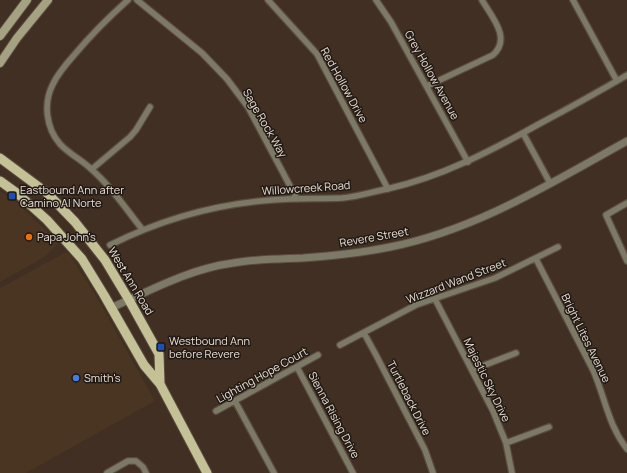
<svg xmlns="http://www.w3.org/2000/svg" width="627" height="473" viewBox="0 0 627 473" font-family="Manrope,sans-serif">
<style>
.built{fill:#4a3422}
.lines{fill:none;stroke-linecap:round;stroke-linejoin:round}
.minor-casing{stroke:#5b4b3f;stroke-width:8}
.tertiary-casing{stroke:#5b4b3f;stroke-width:9}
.secondary-casing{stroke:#5b4b3f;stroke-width:10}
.primary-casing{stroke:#5b4b3f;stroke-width:11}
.minor{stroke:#7c7a66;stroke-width:5.5}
.tertiary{stroke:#7c7a66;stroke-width:7}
.secondary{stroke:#a5a281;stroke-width:8}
.primary{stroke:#c4c196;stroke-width:9}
.transit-dot{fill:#1a4fb4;stroke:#211913;stroke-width:1.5}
.food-dot{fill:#e8710a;stroke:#211913;stroke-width:1.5}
.shop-dot{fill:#3f7fe0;stroke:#211913;stroke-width:1.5}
.labels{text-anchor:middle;stroke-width:3;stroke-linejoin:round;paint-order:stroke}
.street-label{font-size:11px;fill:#eadfd7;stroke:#211913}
.poi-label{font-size:11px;fill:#eadfd7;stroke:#211913;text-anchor:start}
</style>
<rect width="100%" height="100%" fill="#402f22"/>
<path class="built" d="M 0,191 L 17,203 L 59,243 L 43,258 L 0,282 Z
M 66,252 L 70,255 L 99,301 L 155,401 L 26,473 L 0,473 L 0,288 Z"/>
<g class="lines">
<defs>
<path id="minor" d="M 128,0 C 109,17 91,35 75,54 C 67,63 58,73 53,84 C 43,103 46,128 60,144 C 69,154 82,160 91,169 C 111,186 126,209 142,229
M 137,0 L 202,53 L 227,79 L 248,107 L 297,199
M 268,0 L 317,54 L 388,189
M 376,0 L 391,22 L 468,162
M 573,0 L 617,81
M 427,86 L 493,55 C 512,38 491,16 482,0
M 523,133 L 550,183
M 92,169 L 130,137 L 136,130 L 150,107
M 627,203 L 606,215 L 627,261
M 110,245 C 162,219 215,204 272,200 C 295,198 319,199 342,198 C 357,197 372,192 387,189 C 441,177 491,151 539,124 C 569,108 598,92 627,75
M 536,259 L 593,370 C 605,397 608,425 627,449
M 435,299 L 493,411 L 506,443 L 512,473
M 364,333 L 376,355 L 425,450 L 433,473
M 340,345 L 416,305 L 495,278 L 558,247
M 297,367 L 353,473
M 472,370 L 516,353
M 235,401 L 274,473
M 216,411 L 318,355
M 506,443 L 549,427
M 107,473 L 128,461 L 136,461 L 143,467 L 146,473"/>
<path id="tertiary" d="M 111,308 C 151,290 189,269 233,263 C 256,259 279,259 303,258 C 332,256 361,253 390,247 C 476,230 551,183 627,141"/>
<path id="secondary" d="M 0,36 L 27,0
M 0,63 L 17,38 L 48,0"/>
<path id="primary" d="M 0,158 L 47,193 L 75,222 L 105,260 L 129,300 L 159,354 L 160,384
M 0,181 L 18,194 L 47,220 L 82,259 L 104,295 L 144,365 L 160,384 L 207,473"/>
</defs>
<use href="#minor" class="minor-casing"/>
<use href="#tertiary" class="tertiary-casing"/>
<use href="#secondary" class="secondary-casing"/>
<use href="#primary" class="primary-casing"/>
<use href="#minor" class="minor"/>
<use href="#tertiary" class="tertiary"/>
<use href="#secondary" class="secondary"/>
<use href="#primary" class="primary"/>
</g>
<g class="transit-dot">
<rect x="8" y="192" width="8" height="8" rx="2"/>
<rect x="157" y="343" width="8" height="8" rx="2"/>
</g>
<circle class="food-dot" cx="29" cy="237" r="4"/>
<circle class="shop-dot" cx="76" cy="378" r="4"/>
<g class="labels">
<g class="street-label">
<text transform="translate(432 75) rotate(61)" y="4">Grey Hollow Avenue</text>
<text transform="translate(344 85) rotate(61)" y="4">Red Hollow Drive</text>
<text transform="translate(265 123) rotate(60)" y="4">Sage Rock Way</text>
<text transform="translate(306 188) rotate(-4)" y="4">Willowcreek Road</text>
<text transform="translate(374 237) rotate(-10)" y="4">Revere Street</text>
<text transform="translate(131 281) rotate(59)" y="4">West Ann Road</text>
<text transform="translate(456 281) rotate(-21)" y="4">Wizzard Wand Street</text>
<text transform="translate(586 338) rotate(64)" y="4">Bright Lites Avenue</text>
<text transform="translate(262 375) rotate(-29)" y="4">Lighting Hope Court</text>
<text transform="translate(487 380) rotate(64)" y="4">Majestic Sky Drive</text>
<text transform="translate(409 398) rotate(63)" y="4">Turtleback Drive</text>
<text transform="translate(334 415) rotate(62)" y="4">Sienna Rising Drive</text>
</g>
<g class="poi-label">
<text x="20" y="194">Eastbound Ann after<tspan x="20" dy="13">Camino Al Norte</tspan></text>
<text x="37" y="241">Papa John's</text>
<text x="169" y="345">Westbound Ann<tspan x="169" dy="13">before Revere</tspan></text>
<text x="84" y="382">Smith's</text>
</g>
</g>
</svg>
